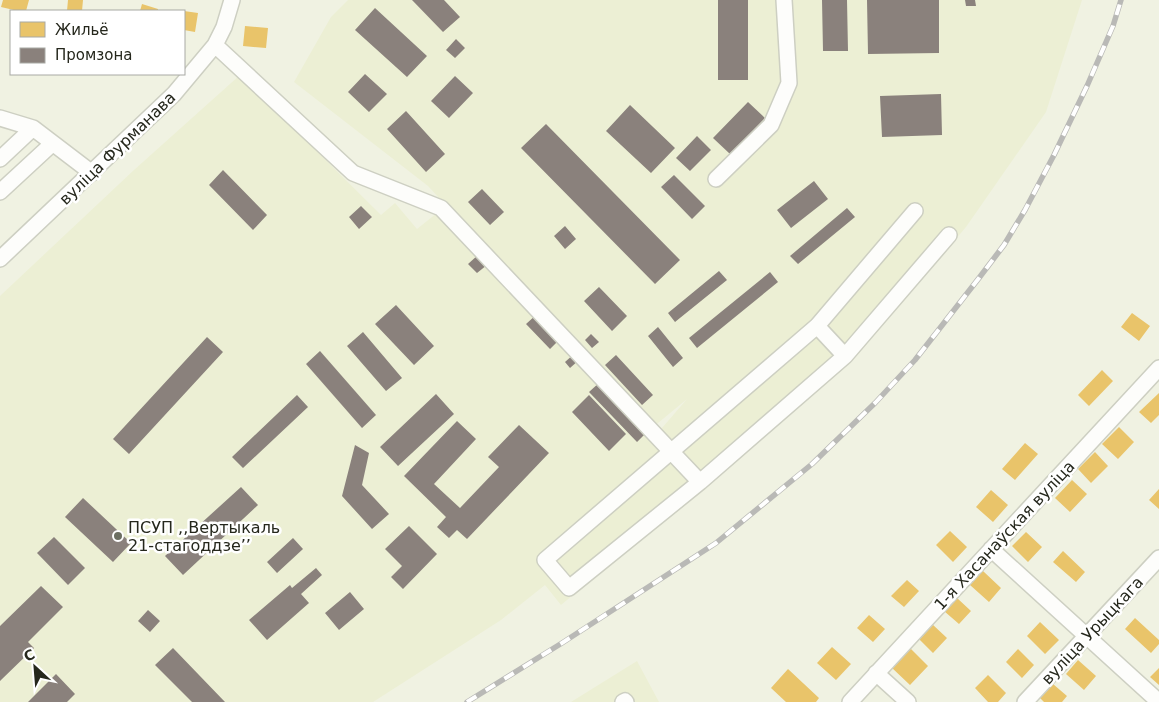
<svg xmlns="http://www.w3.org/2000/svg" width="1159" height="702" viewBox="0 0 1159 702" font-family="'DejaVu Sans',sans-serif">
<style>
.built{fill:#ecefd4;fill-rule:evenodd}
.homes{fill:#e9c46a}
.industry{fill:#8a817c}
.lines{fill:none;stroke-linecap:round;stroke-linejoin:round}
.minor-casing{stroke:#cdcfc2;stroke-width:18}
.minor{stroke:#fdfdfb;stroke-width:15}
.rail-casing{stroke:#b9b9b6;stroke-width:5.5}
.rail{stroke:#fff;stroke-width:4;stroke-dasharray:11;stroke-linecap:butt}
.poi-dot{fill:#6c6e61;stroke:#fff;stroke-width:2}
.labels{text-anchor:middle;stroke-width:5;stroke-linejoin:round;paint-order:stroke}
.street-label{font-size:16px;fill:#25271c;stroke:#fff}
.poi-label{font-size:16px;fill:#25271c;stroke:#fff;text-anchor:start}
</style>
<rect width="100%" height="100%" fill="#f0f2e2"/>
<path class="built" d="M 348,0 L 1082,0 L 1046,112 L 966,227 L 852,361 L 561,605 L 545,585 L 501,620 L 373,702 L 0,702 L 0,296 L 134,170 L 240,75 L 381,215 L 395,203 L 417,229 L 437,213 L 587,358 L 428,186 L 294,82 L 331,17 ZM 687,399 L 662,428 L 678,466 L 652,428 Z
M 637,661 L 659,702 L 571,702 Z"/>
<path class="homes" d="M 3,0 L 29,0 L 26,11 L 18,11 L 1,7 Z
M 68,0 L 83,0 L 82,11 L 67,11 Z
M 142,4 L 158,9 L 158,11 L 140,11 Z
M 184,11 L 198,13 L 195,32 L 184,30 Z
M 245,26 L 268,28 L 266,48 L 243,46 Z
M 1132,313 L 1150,326 L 1139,341 L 1121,327 Z
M 1102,370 L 1113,381 L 1089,406 L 1078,395 Z
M 1159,393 L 1159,415 L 1151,423 L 1139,412 Z
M 1119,427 L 1134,442 L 1118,459 L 1102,444 Z
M 1025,443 L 1038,454 L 1015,480 L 1002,469 Z
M 1095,452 L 1108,466 L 1091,483 L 1078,469 Z
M 1072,480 L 1087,494 L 1070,512 L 1055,498 Z
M 1159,489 L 1159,509 L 1149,500 Z
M 991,490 L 1008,505 L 993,522 L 976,507 Z
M 950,531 L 967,547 L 953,562 L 936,545 Z
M 1026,532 L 1042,547 L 1028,562 L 1012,546 Z
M 1063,551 L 1085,572 L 1076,582 L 1053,562 Z
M 983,571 L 1001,588 L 989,602 L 970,585 Z
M 907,580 L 919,591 L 904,607 L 891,596 Z
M 957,598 L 971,611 L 959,624 L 944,611 Z
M 869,615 L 885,629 L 873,642 L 857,628 Z
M 1135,618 L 1159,640 L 1159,644 L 1151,653 L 1125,629 Z
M 1040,622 L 1059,640 L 1045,654 L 1027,636 Z
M 932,624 L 947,638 L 933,653 L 919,639 Z
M 832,647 L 851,664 L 836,680 L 817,663 Z
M 909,647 L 928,666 L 910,685 L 891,667 Z
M 1018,649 L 1034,665 L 1022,678 L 1006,662 Z
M 1078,660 L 1096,676 L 1084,690 L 1066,674 Z
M 1159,668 L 1159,685 L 1150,677 Z
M 788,669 L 819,698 L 816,702 L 786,702 L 771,688 Z
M 988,675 L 1006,693 L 998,702 L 988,702 L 975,688 Z
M 1053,684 L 1067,696 L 1062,702 L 1044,702 L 1040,698 Z"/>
<path class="industry" d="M 412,0 L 444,0 L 460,17 L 443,32 Z
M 718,0 L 748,0 L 748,80 L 718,80 Z
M 822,0 L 847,0 L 848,51 L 823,51 Z
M 867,0 L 939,0 L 939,53 L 868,54 Z
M 965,0 L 975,0 L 976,6 L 966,6 Z
M 375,8 L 427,56 L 407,77 L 355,30 Z
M 456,39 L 465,48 L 455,58 L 446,50 Z
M 365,74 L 387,94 L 369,112 L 348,92 Z
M 455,76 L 473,93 L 449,118 L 431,101 Z
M 941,94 L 942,135 L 882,137 L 880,96 Z
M 748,102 L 765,118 L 730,154 L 713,138 Z
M 630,105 L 675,148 L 651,173 L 606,131 Z
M 406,111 L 445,154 L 426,172 L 387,129 Z
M 546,124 L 680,260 L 655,284 L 521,148 Z
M 697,136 L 711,150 L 690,171 L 676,158 Z
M 223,170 L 267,215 L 253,230 L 209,185 Z
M 674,175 L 705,206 L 692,219 L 661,187 Z
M 814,181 L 828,199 L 791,228 L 777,210 Z
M 482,189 L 504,212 L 490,225 L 468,202 Z
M 361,206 L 372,217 L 359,229 L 349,217 Z
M 847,208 L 855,217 L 798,264 L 790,256 Z
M 565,226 L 576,239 L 565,249 L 554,236 Z
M 478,255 L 487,265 L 477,273 L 468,264 Z
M 719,271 L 727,280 L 675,322 L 668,313 Z
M 770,272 L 778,282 L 697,348 L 689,338 Z
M 599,287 L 627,316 L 612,331 L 584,301 Z
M 396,305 L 434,346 L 414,365 L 375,324 Z
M 536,315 L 559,340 L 550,349 L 526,324 Z
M 658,327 L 683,358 L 673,367 L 648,336 Z
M 363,332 L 402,378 L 386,391 L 347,346 Z
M 591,334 L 599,342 L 592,348 L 585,340 Z
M 207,337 L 223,352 L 129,454 L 113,439 Z
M 320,351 L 376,415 L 362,428 L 306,364 Z
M 574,354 L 579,360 L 570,368 L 565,362 Z
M 616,355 L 653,395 L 642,405 L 605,365 Z
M 600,382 L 647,432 L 637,442 L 589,392 Z
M 436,394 L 454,414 L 398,466 L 380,447 Z
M 297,395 L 308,407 L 243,468 L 232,457 Z
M 589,395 L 626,434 L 609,451 L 572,412 Z
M 457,421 L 476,439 L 434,484 L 460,508 L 499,467 L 488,457 L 519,425 L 549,453 L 467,539 L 457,530 L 449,538 L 437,527 L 446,517 L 404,476 Z
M 355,445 L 369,453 L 362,485 L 389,514 L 372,529 L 342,496 Z
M 241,487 L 258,505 L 183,575 L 165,556 Z
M 83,498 L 131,543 L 113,562 L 65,517 Z
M 409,526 L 437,554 L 403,589 L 391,577 L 402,566 L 385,549 Z
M 54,537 L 85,568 L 68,585 L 37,553 Z
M 293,538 L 303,549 L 277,573 L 267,562 Z
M 316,568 L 322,575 L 301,594 L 309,603 L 267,640 L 249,620 L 290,585 L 292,588 Z
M 41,586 L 63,607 L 28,642 L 34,648 L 0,681 L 0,626 Z
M 350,592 L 364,609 L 339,630 L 325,613 Z
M 148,610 L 160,621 L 150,632 L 138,621 Z
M 173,648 L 225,702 L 192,702 L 155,665 Z
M 56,674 L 75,694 L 67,702 L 28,702 Z"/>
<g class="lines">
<defs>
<path id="minor" d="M 215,45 L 353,173 L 441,208 L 700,482
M 0,118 L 33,128 L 92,173
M 0,159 L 33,128
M 716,179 L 771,125 L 789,83 L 784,0
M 0,192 L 53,143
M 0,259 L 174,94 L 215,45 L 224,27 L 232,0
M 817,326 L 845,356 L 949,235
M 845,356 L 700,482 L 569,588 L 545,560 L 817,326 L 915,211
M 991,549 L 1159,702
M 876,673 L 908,702
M 623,702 L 625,701 L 626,702
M 850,702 L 1159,368
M 1025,702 L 1159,558"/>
</defs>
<use href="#minor" class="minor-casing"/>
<use href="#minor" class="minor"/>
<defs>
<path id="rail" d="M 467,702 L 562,643 L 716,543 L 812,464 L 875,403 L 915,360 L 979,278 L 1004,245 L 1025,210 L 1054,155 L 1087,86 L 1113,26 L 1121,0"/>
</defs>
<use href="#rail" class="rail-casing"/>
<use href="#rail" class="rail"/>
</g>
<circle class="poi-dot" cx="118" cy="536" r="5"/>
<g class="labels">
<g class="street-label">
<text transform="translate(117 148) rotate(-44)" y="6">вуліца Фурманава</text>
<text transform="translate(1004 535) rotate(-47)" y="6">1-я Хасанаўская вуліца</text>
<text transform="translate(1092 630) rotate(-47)" y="6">вуліца Урыцкага</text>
</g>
<g class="poi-label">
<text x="128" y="533">ПСУП ,,Вертыкаль<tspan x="128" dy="18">21-стагоддзе’’</tspan></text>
</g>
</g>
<rect x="10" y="10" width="175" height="65" fill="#ffffff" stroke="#a8a9a4"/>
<rect x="20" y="22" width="25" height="15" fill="#e9c46a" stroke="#a8a9a4"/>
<text x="55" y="35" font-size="15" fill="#25271c">Жильё</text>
<rect x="20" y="48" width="25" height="15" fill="#8a817c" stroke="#a8a9a4"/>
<text x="55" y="60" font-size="15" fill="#25271c">Промзона</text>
<g transform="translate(35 667) rotate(334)" stroke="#ffffff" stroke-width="4" paint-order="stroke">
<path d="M0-4L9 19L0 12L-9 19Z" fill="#25271c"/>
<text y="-8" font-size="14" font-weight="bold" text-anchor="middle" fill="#25271c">С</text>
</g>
</svg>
